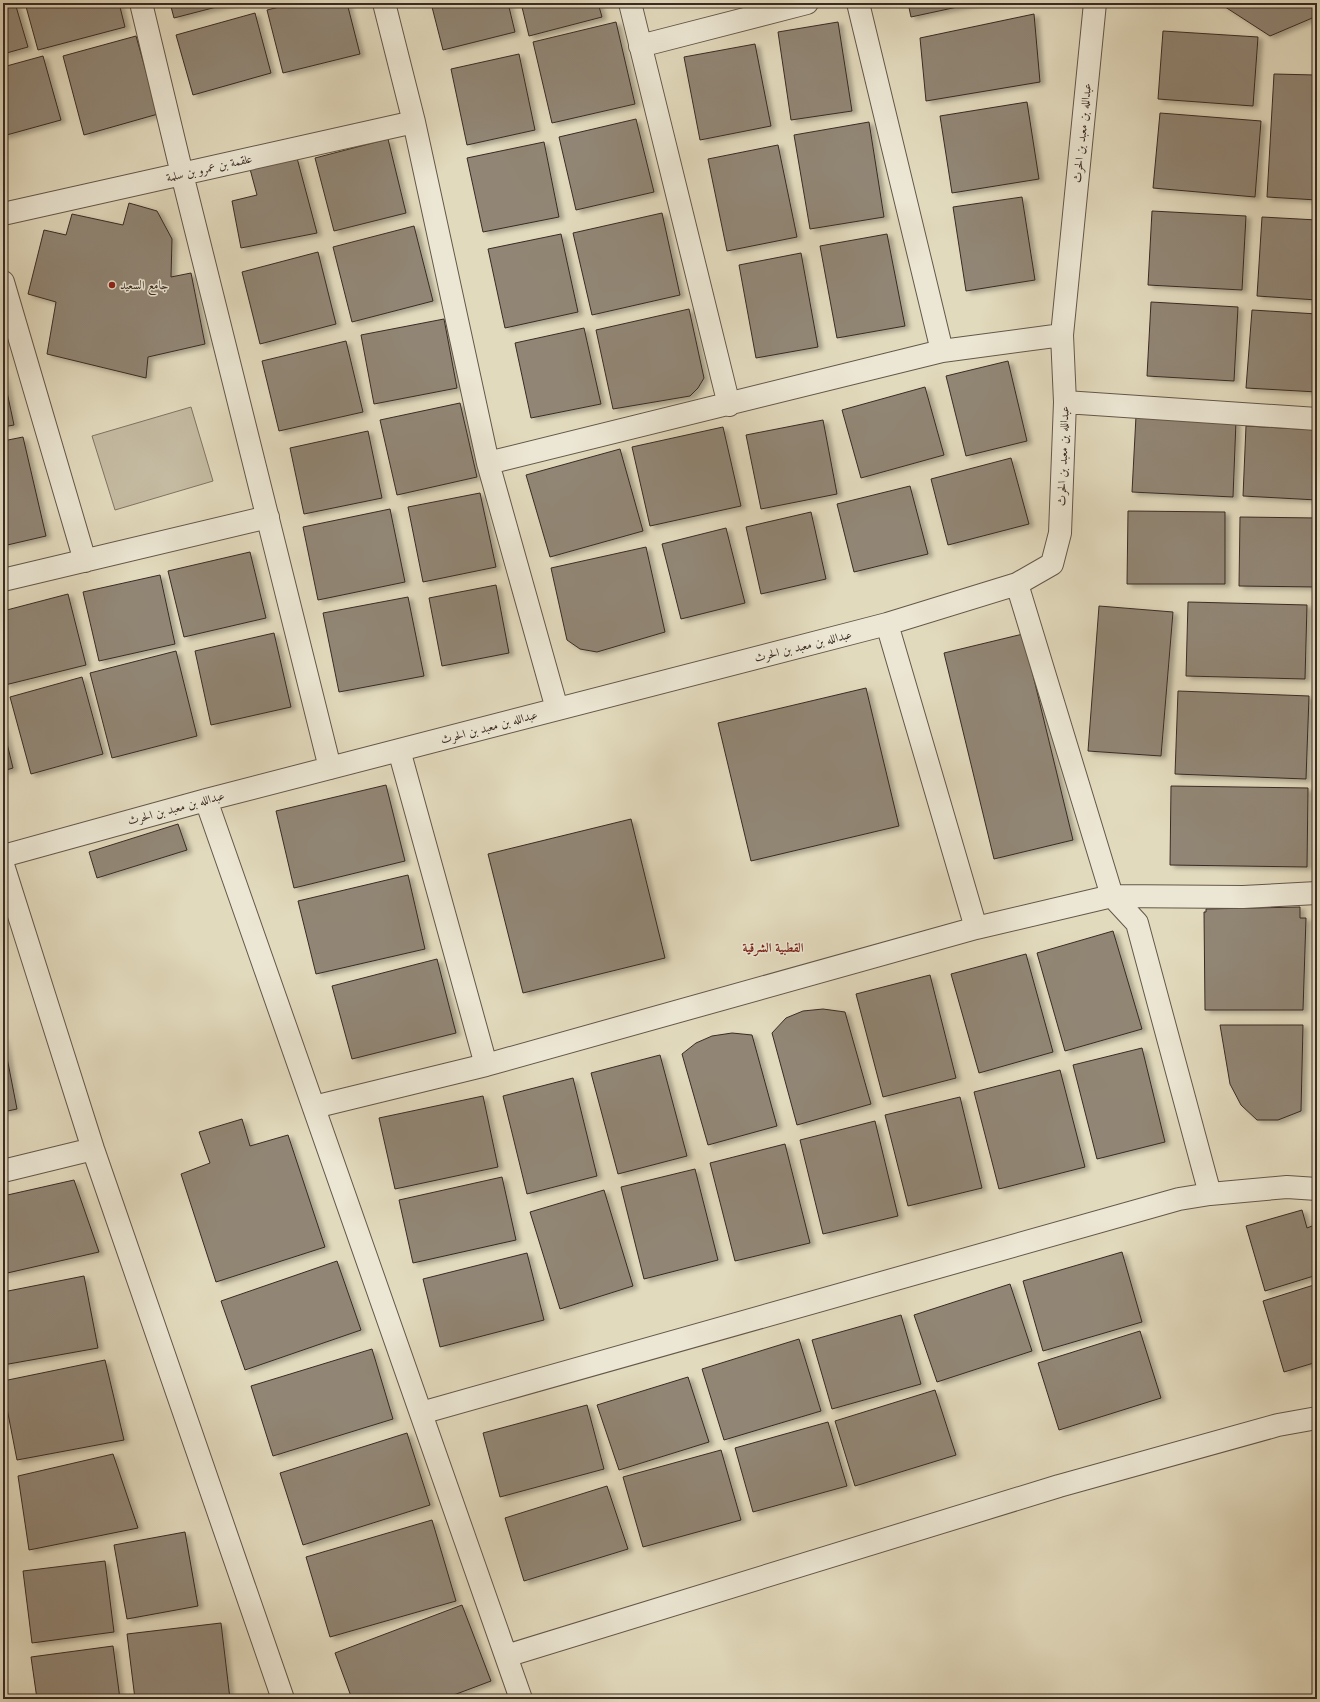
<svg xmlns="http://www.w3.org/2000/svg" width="1320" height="1702" viewBox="0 0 1320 1702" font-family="'Old Standard TT',Amiri,serif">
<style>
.green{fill:#c5bca3;stroke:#807464}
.building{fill:#918674;stroke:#3a2b24;filter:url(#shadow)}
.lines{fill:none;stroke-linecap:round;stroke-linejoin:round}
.minor-casing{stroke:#64574a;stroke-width:24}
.minor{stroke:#ece7d4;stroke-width:22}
.poi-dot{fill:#8f2418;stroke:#ece7d4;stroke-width:1.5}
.labels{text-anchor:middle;stroke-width:3;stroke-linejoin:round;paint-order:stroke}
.street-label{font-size:12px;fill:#3a2b24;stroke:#ece7d4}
.poi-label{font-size:12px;fill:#3a2b24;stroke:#ece7d4;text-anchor:start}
.neighbourhood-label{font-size:13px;font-weight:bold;fill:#7a1f14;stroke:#ece7d4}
</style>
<defs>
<filter id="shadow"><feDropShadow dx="4.5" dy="2.5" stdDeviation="2" flood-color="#0004"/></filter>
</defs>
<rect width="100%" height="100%" fill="#e2dabd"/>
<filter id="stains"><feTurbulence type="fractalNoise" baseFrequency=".005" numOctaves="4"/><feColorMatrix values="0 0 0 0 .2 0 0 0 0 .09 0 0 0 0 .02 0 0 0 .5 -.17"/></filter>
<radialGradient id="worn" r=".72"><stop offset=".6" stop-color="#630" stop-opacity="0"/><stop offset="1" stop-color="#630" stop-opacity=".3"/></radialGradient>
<path class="green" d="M 191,407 L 213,481 L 115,510 L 92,436 Z"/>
<path class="building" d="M 3,3 L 15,3 L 28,47 L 3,54 Z
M 25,3 L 119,3 L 125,27 L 38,50 Z
M 170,3 L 232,3 L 174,18 Z
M 295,3 L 347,3 L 360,54 L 283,73 L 267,10 Z
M 431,3 L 508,3 L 515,32 L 443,50 Z
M 521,3 L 598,3 L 602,17 L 529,36 Z
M 908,3 L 976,3 L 911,17 Z
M 1219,3 L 1317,3 L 1317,16 L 1270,36 Z
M 255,13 L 271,73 L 193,95 L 176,35 Z
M 1034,14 L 1040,82 L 926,101 L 920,38 Z
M 616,22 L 635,104 L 552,123 L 533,42 Z
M 838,22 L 852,111 L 791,120 L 778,32 Z
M 1163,31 L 1258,37 L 1253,106 L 1158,99 Z
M 136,36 L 158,114 L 84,135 L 63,56 Z
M 755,44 L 771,126 L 700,140 L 684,57 Z
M 519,54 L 535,130 L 467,145 L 451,69 Z
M 43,56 L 61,120 L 3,136 L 3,67 Z
M 1274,74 L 1315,75 L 1314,99 L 1317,99 L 1317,200 L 1267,197 Z
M 1027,102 L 1039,179 L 952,193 L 940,116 Z
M 1160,113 L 1261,121 L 1255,197 L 1153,188 Z
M 636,119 L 654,192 L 576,210 L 559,137 Z
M 869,122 L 884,217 L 810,229 L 794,135 Z
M 388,139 L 406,213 L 334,231 L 315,158 Z
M 544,142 L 559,217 L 483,232 L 467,158 Z
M 778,145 L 797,237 L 727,251 L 708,159 Z
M 297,158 L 317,233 L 241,248 L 232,201 L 257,195 L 250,169 Z
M 1022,197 L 1035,280 L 966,291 L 953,207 Z
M 129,203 L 157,211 L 172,239 L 171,277 L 191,273 L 205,344 L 148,357 L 146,378 L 47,354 L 56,302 L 28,294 L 44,230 L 66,235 L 72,214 L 123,225 Z
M 1152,211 L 1246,216 L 1242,290 L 1148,285 Z
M 662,213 L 680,295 L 592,315 L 573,233 Z
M 1262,217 L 1317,220 L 1317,300 L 1257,296 Z
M 414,226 L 433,301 L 352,322 L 333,247 Z
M 561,234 L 578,312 L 505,328 L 488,249 Z
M 887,234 L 905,326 L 837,338 L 820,246 Z
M 318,252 L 336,324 L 260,344 L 242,272 Z
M 801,253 L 818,347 L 756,358 L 739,265 Z
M 1151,302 L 1238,307 L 1234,381 L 1147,376 Z
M 689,309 L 704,378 L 698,388 L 690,396 L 613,409 L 596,330 Z
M 1252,310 L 1317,314 L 1317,392 L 1246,388 Z
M 444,319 L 457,388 L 374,404 L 361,335 Z
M 584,328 L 601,404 L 531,418 L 515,343 Z
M 346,341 L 363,412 L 279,431 L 262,361 Z
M 1008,361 L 1027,441 L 966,456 L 946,376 Z
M 3,373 L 14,425 L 3,427 Z
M 925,387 L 944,455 L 861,478 L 842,410 Z
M 460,403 L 477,477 L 397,495 L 380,420 Z
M 1136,416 L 1236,421 L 1233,497 L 1132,492 Z
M 823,420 L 837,494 L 761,509 L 746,435 Z
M 1246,426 L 1317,430 L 1317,500 L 1243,496 Z
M 723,427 L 741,506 L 650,526 L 632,447 Z
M 368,431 L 382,498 L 304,514 L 290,448 Z
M 23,437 L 46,536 L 3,546 L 3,441 Z
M 620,449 L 643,531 L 550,557 L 526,475 Z
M 1011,458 L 1029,524 L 948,545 L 931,479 Z
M 910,486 L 928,554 L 854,572 L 837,504 Z
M 480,493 L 496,567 L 423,582 L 408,507 Z
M 390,509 L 405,582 L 318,600 L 303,527 Z
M 1128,511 L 1225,512 L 1225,584 L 1127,584 Z
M 811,512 L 826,579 L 761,594 L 746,527 Z
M 1240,517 L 1317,518 L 1317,587 L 1239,586 Z
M 726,528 L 745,603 L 681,619 L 662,544 Z
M 646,547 L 665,632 L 597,652 L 580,649 L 567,640 L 551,568 Z
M 250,552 L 266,618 L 184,637 L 168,571 Z
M 160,575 L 175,644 L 99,661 L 83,592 Z
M 496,585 L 509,653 L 442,666 L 429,598 Z
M 68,594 L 86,665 L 5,685 L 3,675 L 3,611 Z
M 408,597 L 424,676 L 339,692 L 323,613 Z
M 1188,602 L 1307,605 L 1305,679 L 1186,676 Z
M 1099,606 L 1173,612 L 1161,756 L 1088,751 Z
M 274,633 L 291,707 L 211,725 L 195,651 Z
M 1023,634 L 1073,840 L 994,859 L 944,653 Z
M 176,651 L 197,736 L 112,758 L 90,673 Z
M 82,677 L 103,754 L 31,774 L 10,697 Z
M 866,688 L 899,826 L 751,861 L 718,723 Z
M 1178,691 L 1309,696 L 1306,779 L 1175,774 Z
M 3,727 L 13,768 L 3,771 Z
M 386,785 L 405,861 L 294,888 L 276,811 Z
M 1171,786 L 1308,788 L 1307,867 L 1170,865 Z
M 631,819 L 665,958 L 523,993 L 488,854 Z
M 178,824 L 187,850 L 97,878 L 89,852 Z
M 408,875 L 425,949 L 316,974 L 298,901 Z
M 1300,907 L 1300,918 L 1306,918 L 1303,1010 L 1205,1010 L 1204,912 L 1206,912 L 1206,909 Z
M 1317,919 L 1317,1011 L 1316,1010 Z
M 1113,931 L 1142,1029 L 1065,1051 L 1037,953 Z
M 1026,954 L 1053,1052 L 979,1073 L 951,974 Z
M 437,959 L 456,1033 L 352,1059 L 332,986 Z
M 930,975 L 956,1078 L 883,1097 L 856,994 Z
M 823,1009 L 845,1012 L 871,1104 L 797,1125 L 772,1033 L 786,1018 L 803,1011 Z
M 1220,1025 L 1303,1025 L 1301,1111 L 1278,1120 L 1257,1120 L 1241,1105 L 1230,1084 Z
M 1315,1025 L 1317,1025 L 1317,1122 L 1314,1122 Z
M 732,1033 L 752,1035 L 777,1126 L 708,1145 L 682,1054 L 696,1043 L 712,1036 Z
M 3,1037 L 17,1109 L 3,1112 Z
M 1142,1048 L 1165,1142 L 1097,1159 L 1073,1065 Z
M 660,1055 L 687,1156 L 618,1174 L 591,1073 Z
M 1060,1070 L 1085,1167 L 999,1189 L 974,1092 Z
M 573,1078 L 597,1176 L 527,1194 L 503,1096 Z
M 483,1096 L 498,1167 L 395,1189 L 379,1118 Z
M 960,1097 L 982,1188 L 908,1206 L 885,1115 Z
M 242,1119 L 250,1146 L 288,1135 L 325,1247 L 216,1282 L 181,1174 L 210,1163 L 199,1132 Z
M 875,1121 L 898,1216 L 823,1234 L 800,1140 Z
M 785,1144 L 810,1243 L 735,1261 L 710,1163 Z
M 695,1169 L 718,1260 L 644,1279 L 621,1187 Z
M 502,1177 L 516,1240 L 413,1263 L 399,1200 Z
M 74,1180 L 99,1252 L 3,1274 L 3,1196 Z
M 604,1190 L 633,1286 L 560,1309 L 530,1212 Z
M 1302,1210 L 1307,1228 L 1317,1224 L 1317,1275 L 1265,1291 L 1246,1226 Z
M 1122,1252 L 1142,1322 L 1043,1351 L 1023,1281 Z
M 527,1253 L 544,1320 L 440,1347 L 423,1279 Z
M 337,1261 L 361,1330 L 245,1370 L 221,1301 Z
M 84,1276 L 98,1348 L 3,1365 L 3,1292 Z
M 1010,1284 L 1032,1351 L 937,1382 L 914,1315 Z
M 1317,1284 L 1317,1362 L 1284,1372 L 1263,1301 Z
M 901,1315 L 921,1384 L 832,1409 L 812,1340 Z
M 1140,1331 L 1161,1398 L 1059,1430 L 1038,1363 Z
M 799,1339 L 821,1411 L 724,1440 L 702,1369 Z
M 372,1349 L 393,1419 L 273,1456 L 251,1386 Z
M 105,1360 L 124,1440 L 17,1460 L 3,1388 L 3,1381 Z
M 688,1377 L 709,1442 L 619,1470 L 597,1405 Z
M 935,1390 L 956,1455 L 855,1486 L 835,1421 Z
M 587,1405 L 604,1469 L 500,1497 L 483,1433 Z
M 828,1422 L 847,1486 L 753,1512 L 735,1448 Z
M 407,1433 L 430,1505 L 303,1545 L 280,1473 Z
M 721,1450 L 741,1520 L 643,1547 L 623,1477 Z
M 113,1454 L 138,1528 L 29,1550 L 18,1476 Z
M 607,1486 L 628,1549 L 524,1581 L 505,1518 Z
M 432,1520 L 456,1601 L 330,1637 L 306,1557 Z
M 185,1532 L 198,1606 L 127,1619 L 114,1545 Z
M 105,1561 L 114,1632 L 32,1643 L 23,1571 Z
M 462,1605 L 491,1681 L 443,1699 L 352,1699 L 335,1653 Z
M 221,1623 L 230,1699 L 135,1699 L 127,1634 Z
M 113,1646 L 120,1699 L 37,1699 L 31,1657 Z"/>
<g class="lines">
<defs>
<path id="minor" d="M 141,3 L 182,174 L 330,768
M 384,3 L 414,122 L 488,463 L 557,709
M 630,3 L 729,405
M 858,3 L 942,351
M 640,46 L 807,3
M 3,214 L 414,122
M 3,282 L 85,561
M 1065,402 L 1317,419
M 488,463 L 942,351 L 1062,335
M 3,580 L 268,517
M 1017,584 L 1112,896 L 1137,923 L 1210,1194
M 887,624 L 976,928
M 399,750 L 486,1065
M 206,800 L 521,1699
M 3,856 L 206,800 L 887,624 L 1017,584 L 1052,564 L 1060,533 L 1065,402 L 1062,335 L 1095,3
M 3,865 L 93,1149 L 283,1699
M 314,1107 L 486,1065 L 976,928 L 1112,896 L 1243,897 L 1317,893
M 3,1171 L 93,1149
M 421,1413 L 1179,1199 L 1210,1194 L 1287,1187 L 1317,1189
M 506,1656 L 1059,1486 L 1278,1425 L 1317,1418"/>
</defs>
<use href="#minor" class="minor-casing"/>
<use href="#minor" class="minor"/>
</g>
<circle class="poi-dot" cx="112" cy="285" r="4"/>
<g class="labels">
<g class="street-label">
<text transform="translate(1082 133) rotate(-84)" y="4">عبدالله بن معبد بن الحرث</text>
<text transform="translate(209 168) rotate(-13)" y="4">علقمة بن عمرو بن سلمة</text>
<text transform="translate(1063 456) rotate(-88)" y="4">عبدالله بن معبد بن الحرث</text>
<text transform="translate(803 646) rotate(-14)" y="4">عبدالله بن معبد بن الحرث</text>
<text transform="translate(489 727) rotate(-15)" y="4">عبدالله بن معبد بن الحرث</text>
<text transform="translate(176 808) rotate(-15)" y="4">عبدالله بن معبد بن الحرث</text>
</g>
<g class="poi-label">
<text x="120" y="289">جامع السعيد</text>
</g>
<g class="neighbourhood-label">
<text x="773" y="952">القطبية الشرقية</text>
</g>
</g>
<rect width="1320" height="1702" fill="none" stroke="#e2dabd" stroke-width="16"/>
<rect x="4" y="4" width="1312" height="1694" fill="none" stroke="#3a2b24" stroke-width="2"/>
<rect x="8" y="8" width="1304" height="1686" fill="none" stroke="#3a2b24"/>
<rect width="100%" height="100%" filter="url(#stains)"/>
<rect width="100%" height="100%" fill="url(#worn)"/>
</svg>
